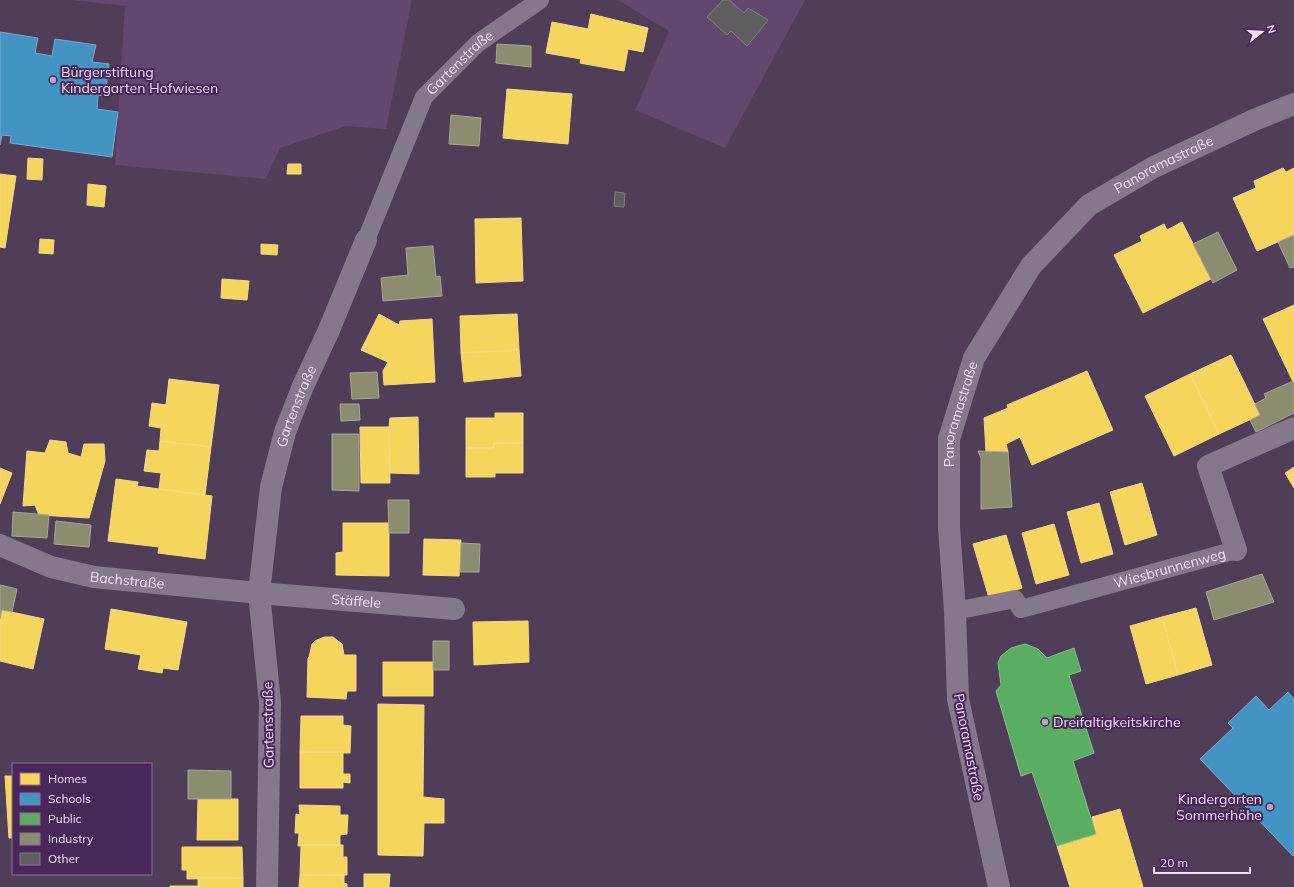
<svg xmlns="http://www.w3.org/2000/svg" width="1294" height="887" viewBox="0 0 1294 887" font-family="Mulish,sans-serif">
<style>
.green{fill:#62486e}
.homes{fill:#f6d55c;stroke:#f5d88c}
.schools{fill:#4393c3;stroke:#78aad4}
.public{fill:#5aae61;stroke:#88bc90}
.industry{fill:#8c8c6e;stroke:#aba599}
.building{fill:#5f5d5f;stroke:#808080}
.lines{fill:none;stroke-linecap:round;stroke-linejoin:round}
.service{stroke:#86788c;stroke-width:18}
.minor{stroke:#86788c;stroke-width:22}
.poi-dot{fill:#b9a6c3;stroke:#492758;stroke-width:1.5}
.labels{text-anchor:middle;stroke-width:4;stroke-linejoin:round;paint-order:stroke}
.street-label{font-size:14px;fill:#f2defc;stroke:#492758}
.poi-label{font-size:14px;fill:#f2defc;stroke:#492758;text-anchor:start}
</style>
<rect width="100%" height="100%" fill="#503d58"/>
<path class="green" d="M 72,0 L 412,0 L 386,129 L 346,126 L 280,148 L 266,179 L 115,165 L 125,6 Z
M 618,0 L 805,0 L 725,148 L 635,110 L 669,31 Z"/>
<path class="homes" d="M 591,14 L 648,28 L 643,52 L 628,49 L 624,71 L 580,63 L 581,59 L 546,53 L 552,22 L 588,29 Z
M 507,89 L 572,94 L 568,144 L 503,138 Z
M 28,158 L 43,159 L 42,180 L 27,179 Z
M 288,164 L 301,164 L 301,174 L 287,174 Z
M 1283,168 L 1286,172 L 1294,168 L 1294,235 L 1257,251 L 1233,198 L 1256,188 L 1254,181 Z
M 0,174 L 16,176 L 5,248 L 0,247 Z
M 88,184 L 106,186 L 104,207 L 87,205 Z
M 521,218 L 523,281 L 476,283 L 475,219 Z
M 1182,222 L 1211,279 L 1143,313 L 1114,255 L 1142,241 L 1140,236 L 1164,224 L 1167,230 Z
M 40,239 L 54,240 L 53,254 L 39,253 Z
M 261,244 L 278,245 L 277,255 L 261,254 Z
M 222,279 L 249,281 L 247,300 L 221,298 Z
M 1294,305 L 1294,384 L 1263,319 Z
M 379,314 L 399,325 L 400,321 L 432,319 L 435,382 L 384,385 L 383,371 L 388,362 L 361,350 Z
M 517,314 L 519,350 L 461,353 L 460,316 Z
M 519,350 L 521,376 L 464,382 L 461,353 Z
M 1231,355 L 1260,415 L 1219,434 L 1190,374 Z
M 1087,371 L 1113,430 L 1032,465 L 1020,437 L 1006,444 L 1008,452 L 986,452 L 984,418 L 1008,408 L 1007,405 Z
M 1190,374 L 1219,434 L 1174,456 L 1145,396 Z
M 169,379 L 219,385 L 211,447 L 160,441 L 161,428 L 149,426 L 152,403 L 166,405 Z
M 495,413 L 523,413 L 523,443 L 494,443 L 494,448 L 466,448 L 466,418 L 495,418 Z
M 418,417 L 419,474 L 390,473 L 389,427 L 390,418 Z
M 360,427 L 389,427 L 390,483 L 361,483 Z
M 50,440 L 66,442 L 68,453 L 81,457 L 84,444 L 104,444 L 105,461 L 89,518 L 39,515 L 35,505 L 23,506 L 27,451 L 45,453 Z
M 160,441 L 211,447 L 205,495 L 159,489 L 161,473 L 144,471 L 147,450 L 159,451 Z
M 494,443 L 523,443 L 523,473 L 495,473 L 495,477 L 466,477 L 466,448 L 494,448 Z
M 1294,467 L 1294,488 L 1285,473 Z
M 0,468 L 12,473 L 0,504 Z
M 116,479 L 138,482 L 137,486 L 212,496 L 205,559 L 158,553 L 159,547 L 108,541 Z
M 1142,483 L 1157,535 L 1125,545 L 1110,492 Z
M 1099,503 L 1113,554 L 1081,563 L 1067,512 Z
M 343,523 L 389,523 L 389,576 L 336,575 L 336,553 L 343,552 Z
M 1054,524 L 1069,575 L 1036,584 L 1022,533 Z
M 1006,535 L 1022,588 L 989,598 L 973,544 Z
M 424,539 L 461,540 L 459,576 L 423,575 Z
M 1196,608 L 1212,665 L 1178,675 L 1162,617 Z
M 111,609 L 187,622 L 178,670 L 163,668 L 162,673 L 138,669 L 141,655 L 105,649 Z
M 2,610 L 44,619 L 33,669 L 0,661 L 0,619 Z
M 1162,617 L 1178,675 L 1146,684 L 1130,626 Z
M 528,621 L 529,662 L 474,665 L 473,622 Z
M 324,637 L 333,637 L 342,644 L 344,655 L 356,655 L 356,691 L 347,691 L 346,699 L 307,697 L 308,658 L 309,657 L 312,644 L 315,641 Z
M 383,662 L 433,662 L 433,696 L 383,696 Z
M 378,704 L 424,705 L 423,797 L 444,799 L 444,823 L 424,823 L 423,856 L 378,855 Z
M 301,716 L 343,716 L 343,725 L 351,726 L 350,753 L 300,752 Z
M 300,752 L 343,752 L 343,774 L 350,774 L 350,783 L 343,782 L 343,788 L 300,788 Z
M 5,776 L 13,776 L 13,838 L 9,838 Z
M 198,799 L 238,799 L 238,840 L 197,840 Z
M 299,805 L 340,806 L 340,815 L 348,815 L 347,834 L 340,835 L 340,845 L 298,846 L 299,833 L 295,833 L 296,814 L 300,815 Z
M 1120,809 L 1143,887 L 1070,887 L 1057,846 L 1096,834 L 1092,817 Z
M 301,845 L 343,845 L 343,857 L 347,857 L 347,875 L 300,875 Z
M 182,847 L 242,847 L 243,878 L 187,879 L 187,870 L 182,870 Z
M 364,874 L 390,874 L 389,887 L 364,887 Z
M 300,875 L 344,875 L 344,883 L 347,884 L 347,887 L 299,887 Z
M 198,878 L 243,878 L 243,887 L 170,887 L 170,886 L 198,886 Z"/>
<path class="schools" d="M 0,32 L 38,38 L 35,53 L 52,56 L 55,39 L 96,45 L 92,62 L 109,64 L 105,96 L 98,95 L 97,109 L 118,112 L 112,157 L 10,143 L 11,136 L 2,135 L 0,145 Z
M 1288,692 L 1294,699 L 1294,855 L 1293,856 L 1200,759 L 1233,728 L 1228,723 L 1256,696 L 1269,710 Z"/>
<path class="public" d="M 1025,644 L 1038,649 L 1047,658 L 1074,648 L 1081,671 L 1069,675 L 1094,753 L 1073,761 L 1096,834 L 1057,846 L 1032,772 L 1021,776 L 996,691 L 1001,685 L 998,663 L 1001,656 L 1011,648 Z"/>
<path class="industry" d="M 497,44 L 531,46 L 531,67 L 496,63 Z
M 451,115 L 481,118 L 479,146 L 449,144 Z
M 1218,232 L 1237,270 L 1213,283 L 1193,244 Z
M 1294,235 L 1294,267 L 1290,268 L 1278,242 Z
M 433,246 L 436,277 L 440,276 L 442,296 L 383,301 L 381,278 L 408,275 L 406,248 Z
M 377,372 L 379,398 L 352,399 L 350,373 Z
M 1293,381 L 1294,384 L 1294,413 L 1256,432 L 1250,420 L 1260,415 L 1255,404 L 1266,398 L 1264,394 Z
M 340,404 L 359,404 L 360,420 L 341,421 Z
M 332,434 L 359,434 L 359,491 L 332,490 Z
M 978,451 L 1008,452 L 1012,507 L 981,509 L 981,458 Z
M 388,500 L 409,500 L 409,533 L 389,533 Z
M 13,512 L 49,515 L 47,538 L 12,536 Z
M 56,521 L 91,525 L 89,547 L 54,544 Z
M 461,543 L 480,544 L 479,572 L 460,572 Z
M 1262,574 L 1274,602 L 1214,620 L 1206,592 Z
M 0,585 L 17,589 L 12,612 L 2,610 L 0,619 Z
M 433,641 L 449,641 L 449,670 L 433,670 Z
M 188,770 L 231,771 L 231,799 L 188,799 Z"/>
<path class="building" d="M 723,0 L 729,0 L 744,13 L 748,8 L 768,20 L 747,46 L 731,31 L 727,35 L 707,17 Z
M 615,192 L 625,193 L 624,207 L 614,206 Z"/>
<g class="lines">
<g class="service">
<path id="s1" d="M 366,240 L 424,97 L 478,43 L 540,0"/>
<path id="s2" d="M 955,611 L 1015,599 L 1021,609 L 1236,550"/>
</g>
<g class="minor">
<path id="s3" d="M 0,545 L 51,567 L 94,577 L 259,593 L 454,609"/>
<path d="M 1236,550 L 1208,466 L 1294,428"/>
<path id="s4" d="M 267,887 L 270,703 L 259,593 L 271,487 L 285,432 L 303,386 L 329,330 L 366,240"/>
<path id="s5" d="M 999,887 L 958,699 L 955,611 L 949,527 L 949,439 L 974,358 L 1031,266 L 1089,205 L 1154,167 L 1254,120 L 1294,104"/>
</g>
</g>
<g class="poi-dot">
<circle cx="53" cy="80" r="4"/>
<circle cx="1045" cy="722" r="4"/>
<circle cx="1270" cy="807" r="4"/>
</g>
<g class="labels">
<g class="street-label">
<text dy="5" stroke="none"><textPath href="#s1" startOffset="204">Gartenstraße</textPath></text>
<text dy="5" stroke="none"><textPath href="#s5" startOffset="815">Panoramastraße</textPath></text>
<text dy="5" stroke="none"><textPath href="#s4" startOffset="486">Gartenstraße</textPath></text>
<text dy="5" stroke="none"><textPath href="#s5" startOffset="479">Panoramastraße</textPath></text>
<text dy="5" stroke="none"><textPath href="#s2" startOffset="227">Wiesbrunnenweg</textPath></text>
<text dy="5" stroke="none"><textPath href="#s3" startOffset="133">Bachstraße</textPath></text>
<text dy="5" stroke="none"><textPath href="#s3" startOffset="363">Stäffele</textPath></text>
<text transform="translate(268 725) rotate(-91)" y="5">Gartenstraße</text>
<text transform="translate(969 747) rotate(79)" y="5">Panoramastraße</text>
</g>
<g class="poi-label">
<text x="61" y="77">Bürgerstiftung<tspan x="61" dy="16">Kindergarten Hofwiesen</tspan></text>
<text x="1053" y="727">Dreifaltigkeitskirche</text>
<text x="1262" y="804" text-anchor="end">Kindergarten<tspan x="1262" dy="16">Sommerhöhe</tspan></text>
</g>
</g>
<rect x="12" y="763" width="140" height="112" fill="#492758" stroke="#8d709a"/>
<rect x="20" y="773" width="20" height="12" fill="#f6d55c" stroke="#8d709a"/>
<text x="48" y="783" font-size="12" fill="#f2defc">Homes</text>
<rect x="20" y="793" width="20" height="12" fill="#4393c3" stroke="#8d709a"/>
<text x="48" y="803" font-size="12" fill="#f2defc">Schools</text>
<rect x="20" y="813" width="20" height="12" fill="#5aae61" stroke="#8d709a"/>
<text x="48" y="823" font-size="12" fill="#f2defc">Public</text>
<rect x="20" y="833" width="20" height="12" fill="#8c8c6e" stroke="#8d709a"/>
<text x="48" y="843" font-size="12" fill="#f2defc">Industry</text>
<rect x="20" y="853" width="20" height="12" fill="#5f5d5f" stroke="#8d709a"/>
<text x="48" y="863" font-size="12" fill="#f2defc">Other</text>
<g transform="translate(1262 32) rotate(73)" stroke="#492758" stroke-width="3" paint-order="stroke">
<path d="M0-3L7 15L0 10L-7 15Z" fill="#f2defc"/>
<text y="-6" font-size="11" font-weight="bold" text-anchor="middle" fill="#f2defc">N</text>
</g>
<path d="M1154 867v6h96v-6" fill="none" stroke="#f2defc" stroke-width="2"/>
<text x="1160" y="867" font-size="12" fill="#f2defc" stroke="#492758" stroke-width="3" paint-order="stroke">20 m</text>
</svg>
